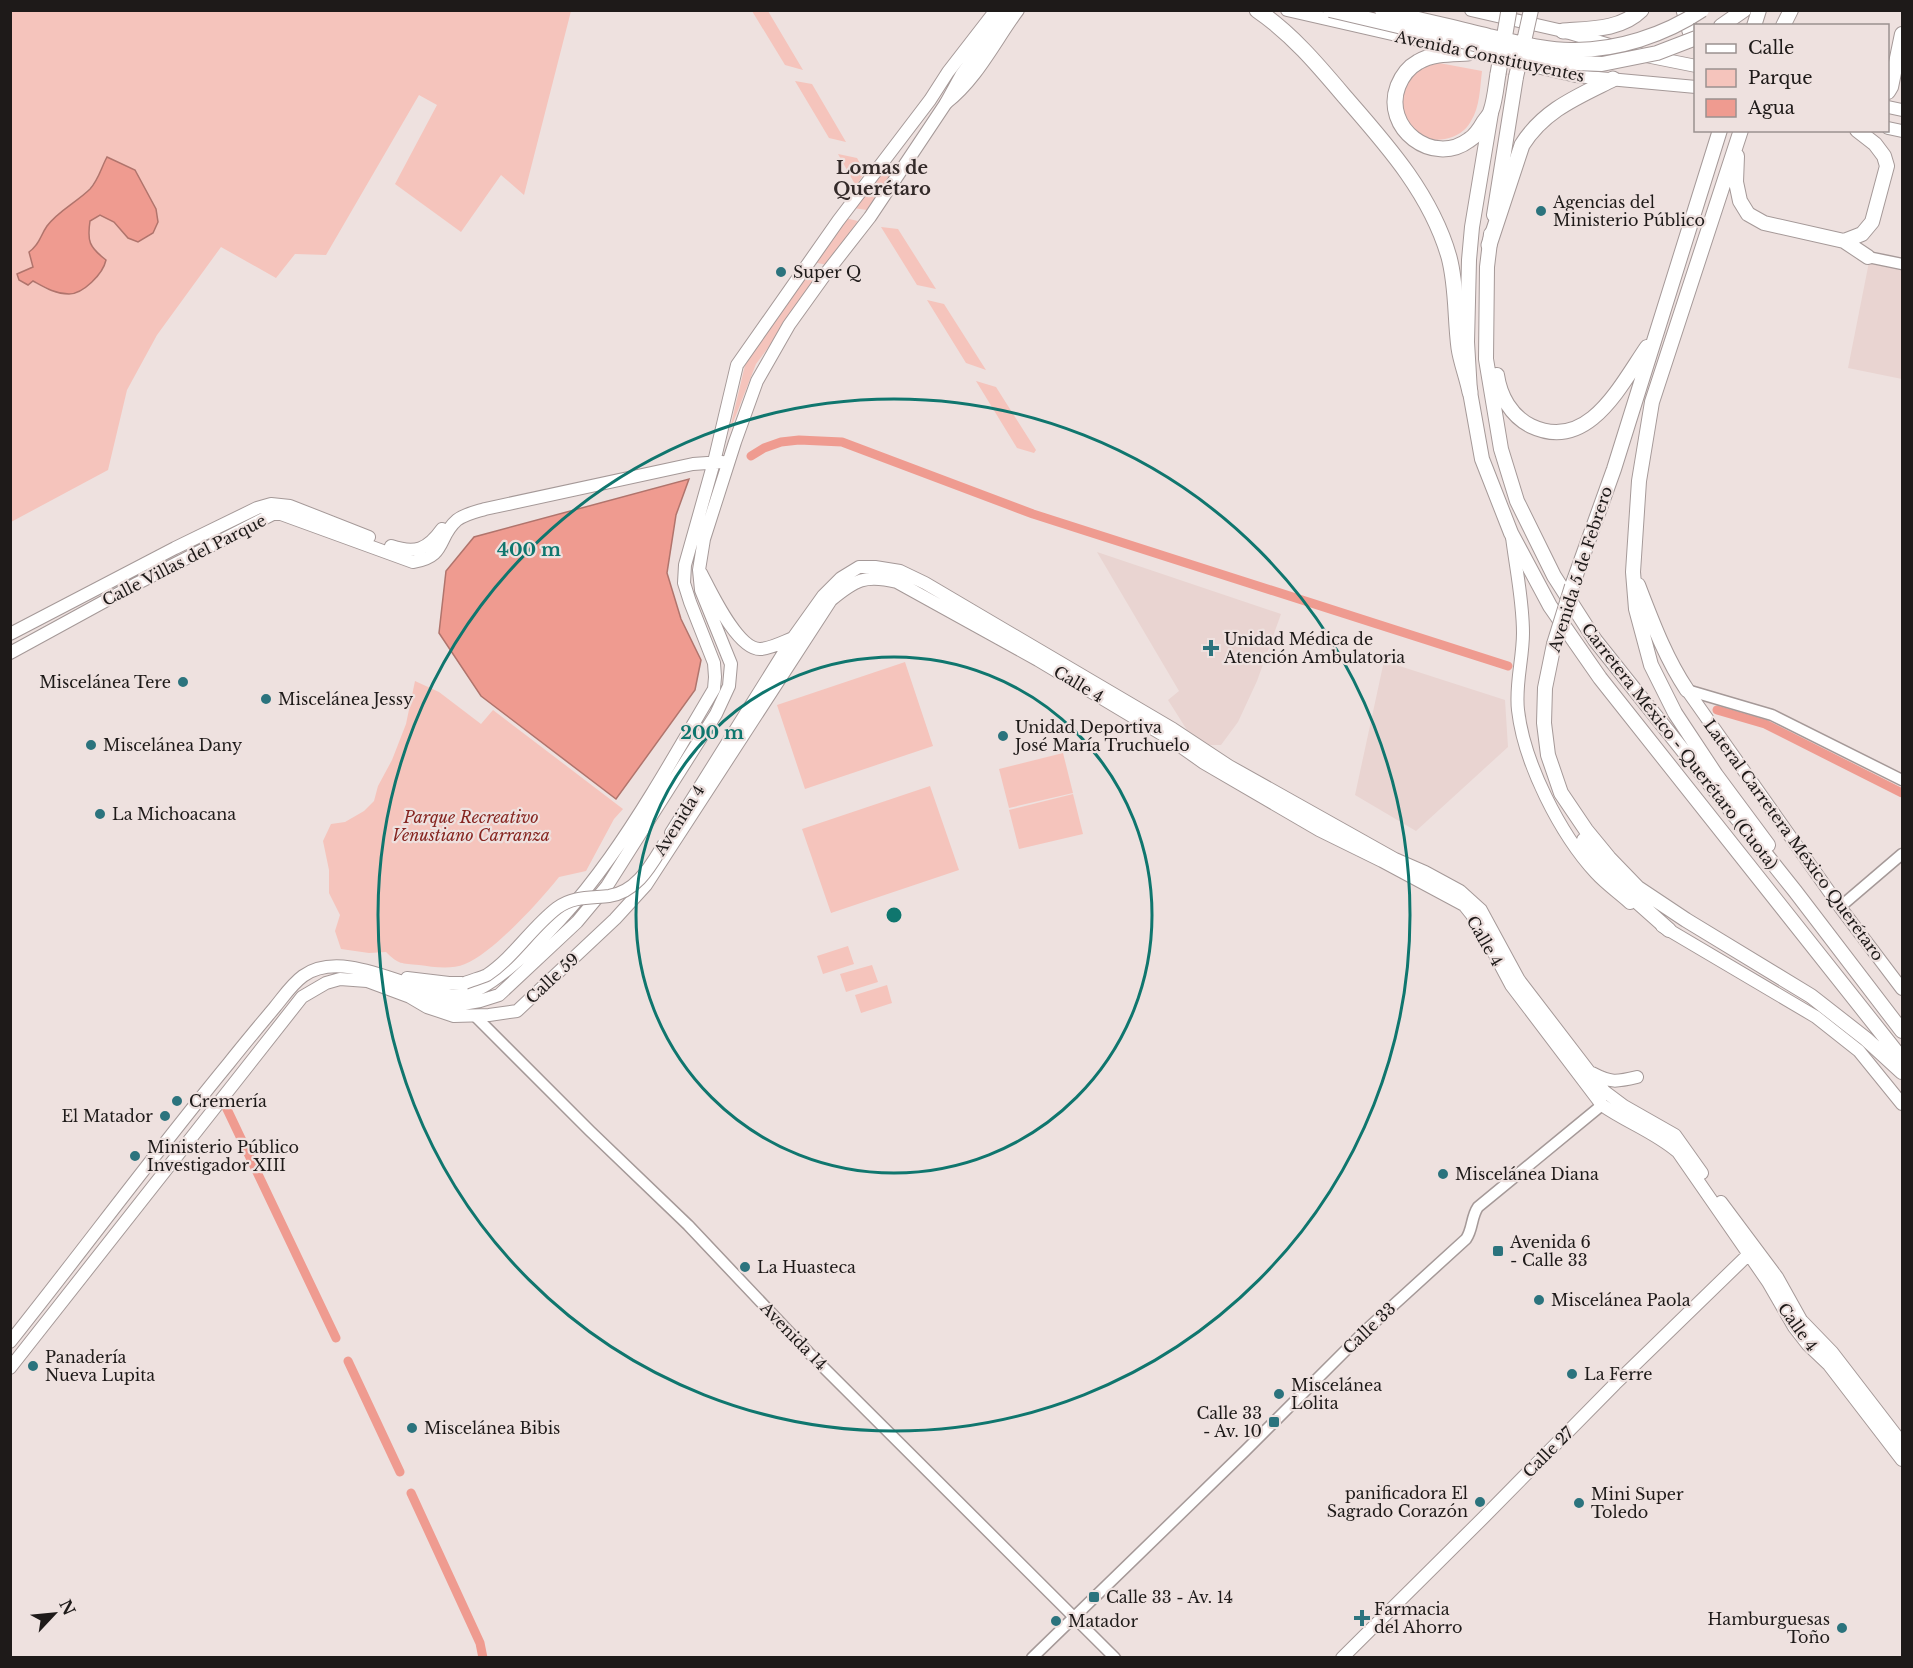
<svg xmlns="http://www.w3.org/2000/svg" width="1913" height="1668" viewBox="0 0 1913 1668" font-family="'Libre Baskerville',serif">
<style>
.built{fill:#e9d4d1}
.green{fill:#f5c4bc;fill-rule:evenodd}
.water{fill:#ef9b90;stroke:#b0746c;stroke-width:1.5}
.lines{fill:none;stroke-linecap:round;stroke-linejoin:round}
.canal{stroke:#ef9b90;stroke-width:9}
.tertiary-casing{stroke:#a59998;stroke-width:13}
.secondary-casing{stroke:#a59998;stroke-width:14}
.primary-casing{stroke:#a59998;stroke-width:14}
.trunk-casing{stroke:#a59998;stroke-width:16}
.motorway-casing{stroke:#a59998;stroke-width:17}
.tertiary{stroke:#fff;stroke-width:10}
.secondary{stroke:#fff;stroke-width:12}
.primary{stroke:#fff;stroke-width:12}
.trunk{stroke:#fff;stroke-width:14}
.motorway{stroke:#fff;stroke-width:15}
.secondary-bridge-casing{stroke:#a59998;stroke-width:14;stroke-linecap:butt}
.trunk-bridge-casing{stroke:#a59998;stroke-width:16;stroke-linecap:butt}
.motorway-bridge-casing{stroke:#a59998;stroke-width:17;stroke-linecap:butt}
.secondary-bridge{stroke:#fff;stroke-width:12}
.trunk-bridge{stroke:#fff;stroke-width:14}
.motorway-bridge{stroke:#fff;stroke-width:15}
.ring{fill:none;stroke:#0f766e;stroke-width:3}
.poi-dot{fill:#2b737d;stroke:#eee1df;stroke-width:2}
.labels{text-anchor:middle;stroke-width:4.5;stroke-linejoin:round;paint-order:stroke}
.street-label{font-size:16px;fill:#1e1a19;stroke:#eee1df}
.poi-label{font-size:16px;fill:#1e1a19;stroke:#eee1df;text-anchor:start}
.park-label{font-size:16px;font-style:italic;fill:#862520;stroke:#eee1df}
.neighbourhood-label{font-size:18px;font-weight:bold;fill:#332a29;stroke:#eee1df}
.centre{fill:#0f766e;stroke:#eee1df;stroke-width:3}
.ring-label{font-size:18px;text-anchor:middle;font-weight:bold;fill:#0f766e;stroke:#eee1df;stroke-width:4.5;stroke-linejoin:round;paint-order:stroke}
</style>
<rect width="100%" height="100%" fill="#eee1df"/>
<path class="built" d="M 1869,262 L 1902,269 L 1902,379 L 1848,368 Z
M 1097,552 L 1281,614 L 1257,681 L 1238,722 L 1221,745 L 1208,745 L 1187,730 L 1168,700 L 1179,691 Z
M 1384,661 L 1505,700 L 1508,747 L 1416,831 L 1355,795 Z"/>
<path class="green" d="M 11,11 L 571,11 L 524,195 L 501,175 L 461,232 L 395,184 L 437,105 L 419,95 L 326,255 L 295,254 L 276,278 L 221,247 L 157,335 L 127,390 L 108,470 L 11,522 ZM 128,167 L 135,170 L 142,185 L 128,238 L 114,222 L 100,215 L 90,221 L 87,238 L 95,252 L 48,290 L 32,281 L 33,267 L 29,252 L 37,246 L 70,206 L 89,189 L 100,175 Z
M 752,11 L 768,11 L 803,70 L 785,65 Z
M 1439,63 L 1482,71 C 1480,87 1480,107 1471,121 C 1466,131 1456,137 1445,139 C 1398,148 1380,73 1439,63 Z
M 795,81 L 812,84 L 846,142 L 829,138 Z
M 838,154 L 857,158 L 865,172 L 856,186 Z
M 886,164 L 899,166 L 867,210 L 853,208 Z
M 845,218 L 858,221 L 827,265 L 813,262 Z
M 881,227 L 898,229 L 936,289 L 917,285 Z
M 806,272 L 821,276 L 756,364 L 729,433 L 745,365 Z
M 927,300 L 944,304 L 986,370 L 966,363 Z
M 976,381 L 996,387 L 1036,450 L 1034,453 L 1017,448 Z
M 905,662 L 933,746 L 805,789 L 777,705 Z
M 415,681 L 439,692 L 481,724 L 493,710 L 623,809 L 614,819 L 586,871 L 559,877 C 539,902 493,953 465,964 C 451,970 433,967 419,965 C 401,963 399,965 386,952 L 369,953 L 341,949 L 335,931 L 340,915 L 329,893 L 329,870 L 323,841 L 331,824 L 345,822 L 364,811 L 374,801 L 378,786 L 392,760 L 406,724 Z
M 1063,753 L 1073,793 L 1009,808 L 999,769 Z
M 930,786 L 959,870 L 831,913 L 802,829 Z
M 1073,794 L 1083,834 L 1019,849 L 1009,810 Z
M 848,946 L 854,964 L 823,974 L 817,956 Z
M 872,965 L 878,982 L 846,992 L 840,974 Z
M 887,985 L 892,1003 L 861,1013 L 855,995 Z"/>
<path class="water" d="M 107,157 L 135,170 L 156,209 L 158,222 L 153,233 L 138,242 L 128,238 L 114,222 L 100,215 L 90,221 C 87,241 89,247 106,260 C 103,274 83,294 69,294 C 55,294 44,287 33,281 L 28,285 L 19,280 L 17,274 L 33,267 L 29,252 C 40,244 40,236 47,226 C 58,211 77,202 90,189 C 99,179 101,168 107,157 Z
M 689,479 L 676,515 L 667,573 L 681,619 L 701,660 L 695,690 L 616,799 L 481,696 L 439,633 L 446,571 L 474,537 Z"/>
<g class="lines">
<path class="canal" d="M 751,456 L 764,448 L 781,442 L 799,440 L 842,442 L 1033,514 L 1508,666
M 1717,710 L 1765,724 L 1902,793
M 226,1107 L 336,1338
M 348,1361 L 400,1472
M 411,1493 L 480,1643 L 483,1658"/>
<defs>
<path id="tertiary" d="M 1868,257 L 1902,264
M 1687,690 L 1772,715 L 1902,780
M 1840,907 L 1902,854
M 474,1015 L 590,1131 L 688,1225 L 809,1353 L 1115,1658
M 1032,1658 L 1245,1451 L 1365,1331 L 1466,1239 C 1473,1229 1471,1217 1478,1207 L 1602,1105"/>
<path id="secondary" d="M 1512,537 C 1516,569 1523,601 1523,633 C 1523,659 1515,684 1518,710 C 1524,763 1560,834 1596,873 C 1606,884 1619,893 1630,903
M 391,546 C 415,554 427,550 442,529
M 701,573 C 711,592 738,651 761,649 C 772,648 783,642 793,638
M 10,634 L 175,548 L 257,508 L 271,504 L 290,506 L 369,537
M 10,653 L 138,583 L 273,514 L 281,514 L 413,562 C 447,557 437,537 457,520 C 465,514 475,512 485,509 L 693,464 L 722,462
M 1687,690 L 1840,907 L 1902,989
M 671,833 L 793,638 L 823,596 L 841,578 L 859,567 L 875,567 L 900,571 L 925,583 L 1173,729 L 1229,766 L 1395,859 L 1425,872 L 1460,891 L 1481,910 L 1519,980 L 1604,1091 L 1624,1106 L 1675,1135 L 1702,1173
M 1662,926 L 1816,1017 L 1859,1051 L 1902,1104
M 407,978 L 449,983 L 465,983
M 410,997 L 427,1007 L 454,1016 L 489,1015 L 517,1011 L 615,919 L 646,885 L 831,600 C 855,580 865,574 897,582 L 1038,660 L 1170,739 L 1204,763 L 1319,830 L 1382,861 L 1464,905 L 1472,915 L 1485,936 L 1511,985 L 1602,1105 C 1626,1122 1655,1132 1678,1152 L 1768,1282 L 1794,1327 L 1808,1345 L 1829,1365 L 1902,1460
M 1592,1073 C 1611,1083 1616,1082 1637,1077
M 1721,1202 L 1777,1277 L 1801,1320 L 1832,1352 L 1902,1443
M 10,1342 C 84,1249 154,1154 229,1063 C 244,1044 260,1025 275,1007 C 284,996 292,984 303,976 C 342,948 406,989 448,995 C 471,998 492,982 509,968 C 599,896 656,786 714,689 L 715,677 L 714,663 L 690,602 L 684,583 L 685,565 L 714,462 L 737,365 L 838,221 L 930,100 L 948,72 L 996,10
M 10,1368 L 302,997 L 326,983 L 340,979 L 367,981 L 410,997 L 457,1005 L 480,1001 L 499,995 L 577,922 L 607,886 L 716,714 L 729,686 L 731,664 L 701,590 L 699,570 L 704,539 L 735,442 L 757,381 L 789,325 L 827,272 L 870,217 L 946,103 L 962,74 L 1009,10
M 1342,1658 L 1483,1518 L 1615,1384 L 1754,1249"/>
<path id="primary" d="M 1287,10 L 1576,76 L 1696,87
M 1471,10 L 1563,31 L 1646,56 L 1696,66
M 946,103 C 977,79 995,41 1018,10
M 1888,107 L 1902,110
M 1888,128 L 1902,131"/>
<path id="trunk" d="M 1721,26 L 1744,10
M 1754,26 L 1759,10
M 1783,26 L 1791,10
M 1888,92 L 1891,87 L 1902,34
M 1491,113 L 1472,227 L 1469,260 L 1467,342 L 1470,392 L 1482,459 L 1511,533 L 1550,606 L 1600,678 L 1902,1059
M 1741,130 L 1652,402 L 1639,481 L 1633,572 L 1636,609 L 1651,665 L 1675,713 L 1716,775 L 1768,845
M 1737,156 L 1736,182 L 1740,201 L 1748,214 L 1764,223 L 1844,241 L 1862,234 L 1872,222 L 1887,166 L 1884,156 L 1875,144 L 1857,130
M 1494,215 L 1516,77
M 1491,234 L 1487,267 L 1486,359 L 1501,449 L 1517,501 L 1554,576 L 1595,640 L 1795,891 L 1902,1031
M 1844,241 L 1868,257
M 1497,375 C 1500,396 1511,416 1531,426 C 1588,453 1620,386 1647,347
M 1638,585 C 1652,621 1665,657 1687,690
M 1572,586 L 1614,469 L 1720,130
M 1554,644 L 1545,688 L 1544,723 L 1548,755 L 1561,793 L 1586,830 L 1609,858 L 1638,888 L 1686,920 L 1811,996 L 1866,1039 L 1902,1072
M 1584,840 L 1603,867 L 1633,898 L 1669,930"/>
<path id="motorway" d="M 1257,10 C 1292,34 1318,65 1345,97 C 1387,145 1431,194 1449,257 C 1457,287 1455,317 1459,348 C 1461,362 1467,377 1470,392
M 1684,10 L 1690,31 L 1696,38
M 1563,31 C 1590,29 1621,30 1641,10
M 1468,53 C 1452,54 1433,53 1418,62 C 1409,67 1402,76 1398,86 C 1382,128 1433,167 1469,140 C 1476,136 1480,129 1484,122 C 1486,119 1490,115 1491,111 C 1495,100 1496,86 1498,74
M 1489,245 L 1522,145 C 1544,110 1577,97 1613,79"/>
</defs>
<use href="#tertiary" class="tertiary-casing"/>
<use href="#secondary" class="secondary-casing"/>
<use href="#primary" class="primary-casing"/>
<use href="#trunk" class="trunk-casing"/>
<use href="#motorway" class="motorway-casing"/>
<use href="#tertiary" class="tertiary"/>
<use href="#secondary" class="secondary"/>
<use href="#primary" class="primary"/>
<use href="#trunk" class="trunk"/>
<use href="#motorway" class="motorway"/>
<defs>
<path id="secondary-bridge" d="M 465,983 C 472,980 481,978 487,975 C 514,957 531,928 557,908 C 573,896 591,898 609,896 C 637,892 651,865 664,844"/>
<path id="trunk-bridge" d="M 1330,10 L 1551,62 L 1602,64 L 1657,53 L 1696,38
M 1382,10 C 1417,19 1453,27 1489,36 C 1517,42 1543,50 1571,50 C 1616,51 1665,35 1702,10
M 1516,77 L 1531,10
M 1554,644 L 1572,586"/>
<path id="motorway-bridge" d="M 1498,74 L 1509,10"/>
</defs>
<use href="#secondary-bridge" class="secondary-bridge-casing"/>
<use href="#trunk-bridge" class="trunk-bridge-casing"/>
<use href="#motorway-bridge" class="motorway-bridge-casing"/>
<use href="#secondary-bridge" class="secondary-bridge"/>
<use href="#trunk-bridge" class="trunk-bridge"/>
<use href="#motorway-bridge" class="motorway-bridge"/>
</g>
<g class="ring">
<circle cx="894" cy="915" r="258"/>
<circle cx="894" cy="915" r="516"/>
</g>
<g class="poi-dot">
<circle cx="1541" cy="211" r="6"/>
<circle cx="781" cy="272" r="6"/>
<path d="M1208 639h6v6h6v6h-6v6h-6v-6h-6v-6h6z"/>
<circle cx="183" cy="682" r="6"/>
<circle cx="266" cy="699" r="6"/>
<circle cx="1003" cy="736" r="6"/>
<circle cx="91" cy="745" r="6"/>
<circle cx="100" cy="814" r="6"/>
<circle cx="177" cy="1101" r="6"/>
<circle cx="165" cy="1116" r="6"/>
<circle cx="135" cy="1156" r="6"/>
<circle cx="1443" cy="1174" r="6"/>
<rect x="1492" y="1245" width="12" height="12" rx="3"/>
<circle cx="745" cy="1267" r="6"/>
<circle cx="1539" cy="1300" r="6"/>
<circle cx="33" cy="1366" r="6"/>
<circle cx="1572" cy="1374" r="6"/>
<circle cx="1279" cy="1394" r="6"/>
<rect x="1268" y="1416" width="12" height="12" rx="3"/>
<circle cx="412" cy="1428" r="6"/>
<circle cx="1480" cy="1502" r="6"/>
<circle cx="1579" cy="1503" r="6"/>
<rect x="1088" y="1591" width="12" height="12" rx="3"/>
<path d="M1359 1609h6v6h6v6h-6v6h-6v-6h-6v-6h6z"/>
<circle cx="1056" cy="1621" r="6"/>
<circle cx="1842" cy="1628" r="6"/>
</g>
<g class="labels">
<g class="street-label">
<text transform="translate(1490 56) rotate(12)" y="6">Avenida Constituyentes</text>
<text transform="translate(184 560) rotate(-27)" y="6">Calle Villas del Parque</text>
<text transform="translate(1580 569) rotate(-72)" y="6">Avenida 5 de Febrero</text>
<text transform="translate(1079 684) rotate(31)" y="6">Calle 4</text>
<text transform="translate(1680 746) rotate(52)" y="6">Carretera México - Querétaro (Cuota)</text>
<text transform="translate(679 820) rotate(-58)" y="6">Avenida 4</text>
<text transform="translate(1794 840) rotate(54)" y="6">Lateral Carretera México Querétaro</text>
<text transform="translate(1485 941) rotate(60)" y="6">Calle 4</text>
<text transform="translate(552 978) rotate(-43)" y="6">Calle 59</text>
<text transform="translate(1798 1327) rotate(54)" y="6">Calle 4</text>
<text transform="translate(1369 1328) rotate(-44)" y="6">Calle 33</text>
<text transform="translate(794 1336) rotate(46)" y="6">Avenida 14</text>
<text transform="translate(1548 1452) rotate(-45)" y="6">Calle 27</text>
</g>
<g class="poi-label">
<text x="1553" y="208">Agencias del<tspan x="1553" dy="18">Ministerio Público</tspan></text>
<text x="793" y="278">Super Q</text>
<text x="1224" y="645">Unidad Médica de<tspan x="1224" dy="18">Atención Ambulatoria</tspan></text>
<text x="171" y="688" text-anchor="end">Miscelánea Tere</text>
<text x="278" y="705">Miscelánea Jessy</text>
<text x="1015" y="733">Unidad Deportiva<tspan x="1015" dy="18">José María Truchuelo</tspan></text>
<text x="103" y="751">Miscelánea Dany</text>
<text x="112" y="820">La Michoacana</text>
<text x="189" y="1107">Cremería</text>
<text x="153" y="1122" text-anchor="end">El Matador</text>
<text x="147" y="1153">Ministerio Público<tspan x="147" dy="18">Investigador XIII</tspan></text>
<text x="1455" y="1180">Miscelánea Diana</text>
<text x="1510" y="1248">Avenida 6<tspan x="1510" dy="18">- Calle 33</tspan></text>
<text x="757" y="1273">La Huasteca</text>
<text x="1551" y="1306">Miscelánea Paola</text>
<text x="45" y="1363">Panadería<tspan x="45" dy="18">Nueva Lupita</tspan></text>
<text x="1584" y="1380">La Ferre</text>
<text x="1291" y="1391">Miscelánea<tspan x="1291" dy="18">Lolita</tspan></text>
<text x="1262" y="1419" text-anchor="end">Calle 33<tspan x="1262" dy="18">- Av. 10</tspan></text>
<text x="424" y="1434">Miscelánea Bibis</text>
<text x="1468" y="1499" text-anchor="end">panificadora El<tspan x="1468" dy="18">Sagrado Corazón</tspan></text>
<text x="1591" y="1500">Mini Super<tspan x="1591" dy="18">Toledo</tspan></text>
<text x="1106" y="1603">Calle 33 - Av. 14</text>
<text x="1374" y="1615">Farmacia<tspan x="1374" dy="18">del Ahorro</tspan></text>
<text x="1830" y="1625" text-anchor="end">Hamburguesas<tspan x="1830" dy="18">Toño</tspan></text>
<text x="1068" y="1627">Matador</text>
</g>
<g class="park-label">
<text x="471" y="823">Parque Recreativo<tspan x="471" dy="18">Venustiano Carranza</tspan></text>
</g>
<g class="neighbourhood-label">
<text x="882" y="174">Lomas de<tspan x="882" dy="21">Querétaro</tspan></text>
</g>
</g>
<circle cx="894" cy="915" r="9" class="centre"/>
<g class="ring-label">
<text x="529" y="556">400 m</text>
<text x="712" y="739">200 m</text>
</g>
<rect width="1913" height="1668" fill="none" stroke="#1e1a19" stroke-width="24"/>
<rect x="1694" y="24" width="195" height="108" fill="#eee1df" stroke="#9b9190" stroke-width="1.5"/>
<rect x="1706" y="44" width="30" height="9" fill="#ffffff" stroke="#9b9190" stroke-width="1.5"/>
<text x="1748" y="54" font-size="18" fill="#1e1a19">Calle</text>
<rect x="1706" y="69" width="30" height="18" fill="#f5c4bc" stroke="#9b9190" stroke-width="1.5"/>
<text x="1748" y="84" font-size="18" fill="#1e1a19">Parque</text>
<rect x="1706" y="99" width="30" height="18" fill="#ef9b90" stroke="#9b9190" stroke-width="1.5"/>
<text x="1748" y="114" font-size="18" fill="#1e1a19">Agua</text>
<g transform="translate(54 1614) rotate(64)" stroke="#eee1df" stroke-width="4.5" paint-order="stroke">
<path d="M0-4.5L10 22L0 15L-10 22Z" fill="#1e1a19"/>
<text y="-9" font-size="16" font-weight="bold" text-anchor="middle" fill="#1e1a19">N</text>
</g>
</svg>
